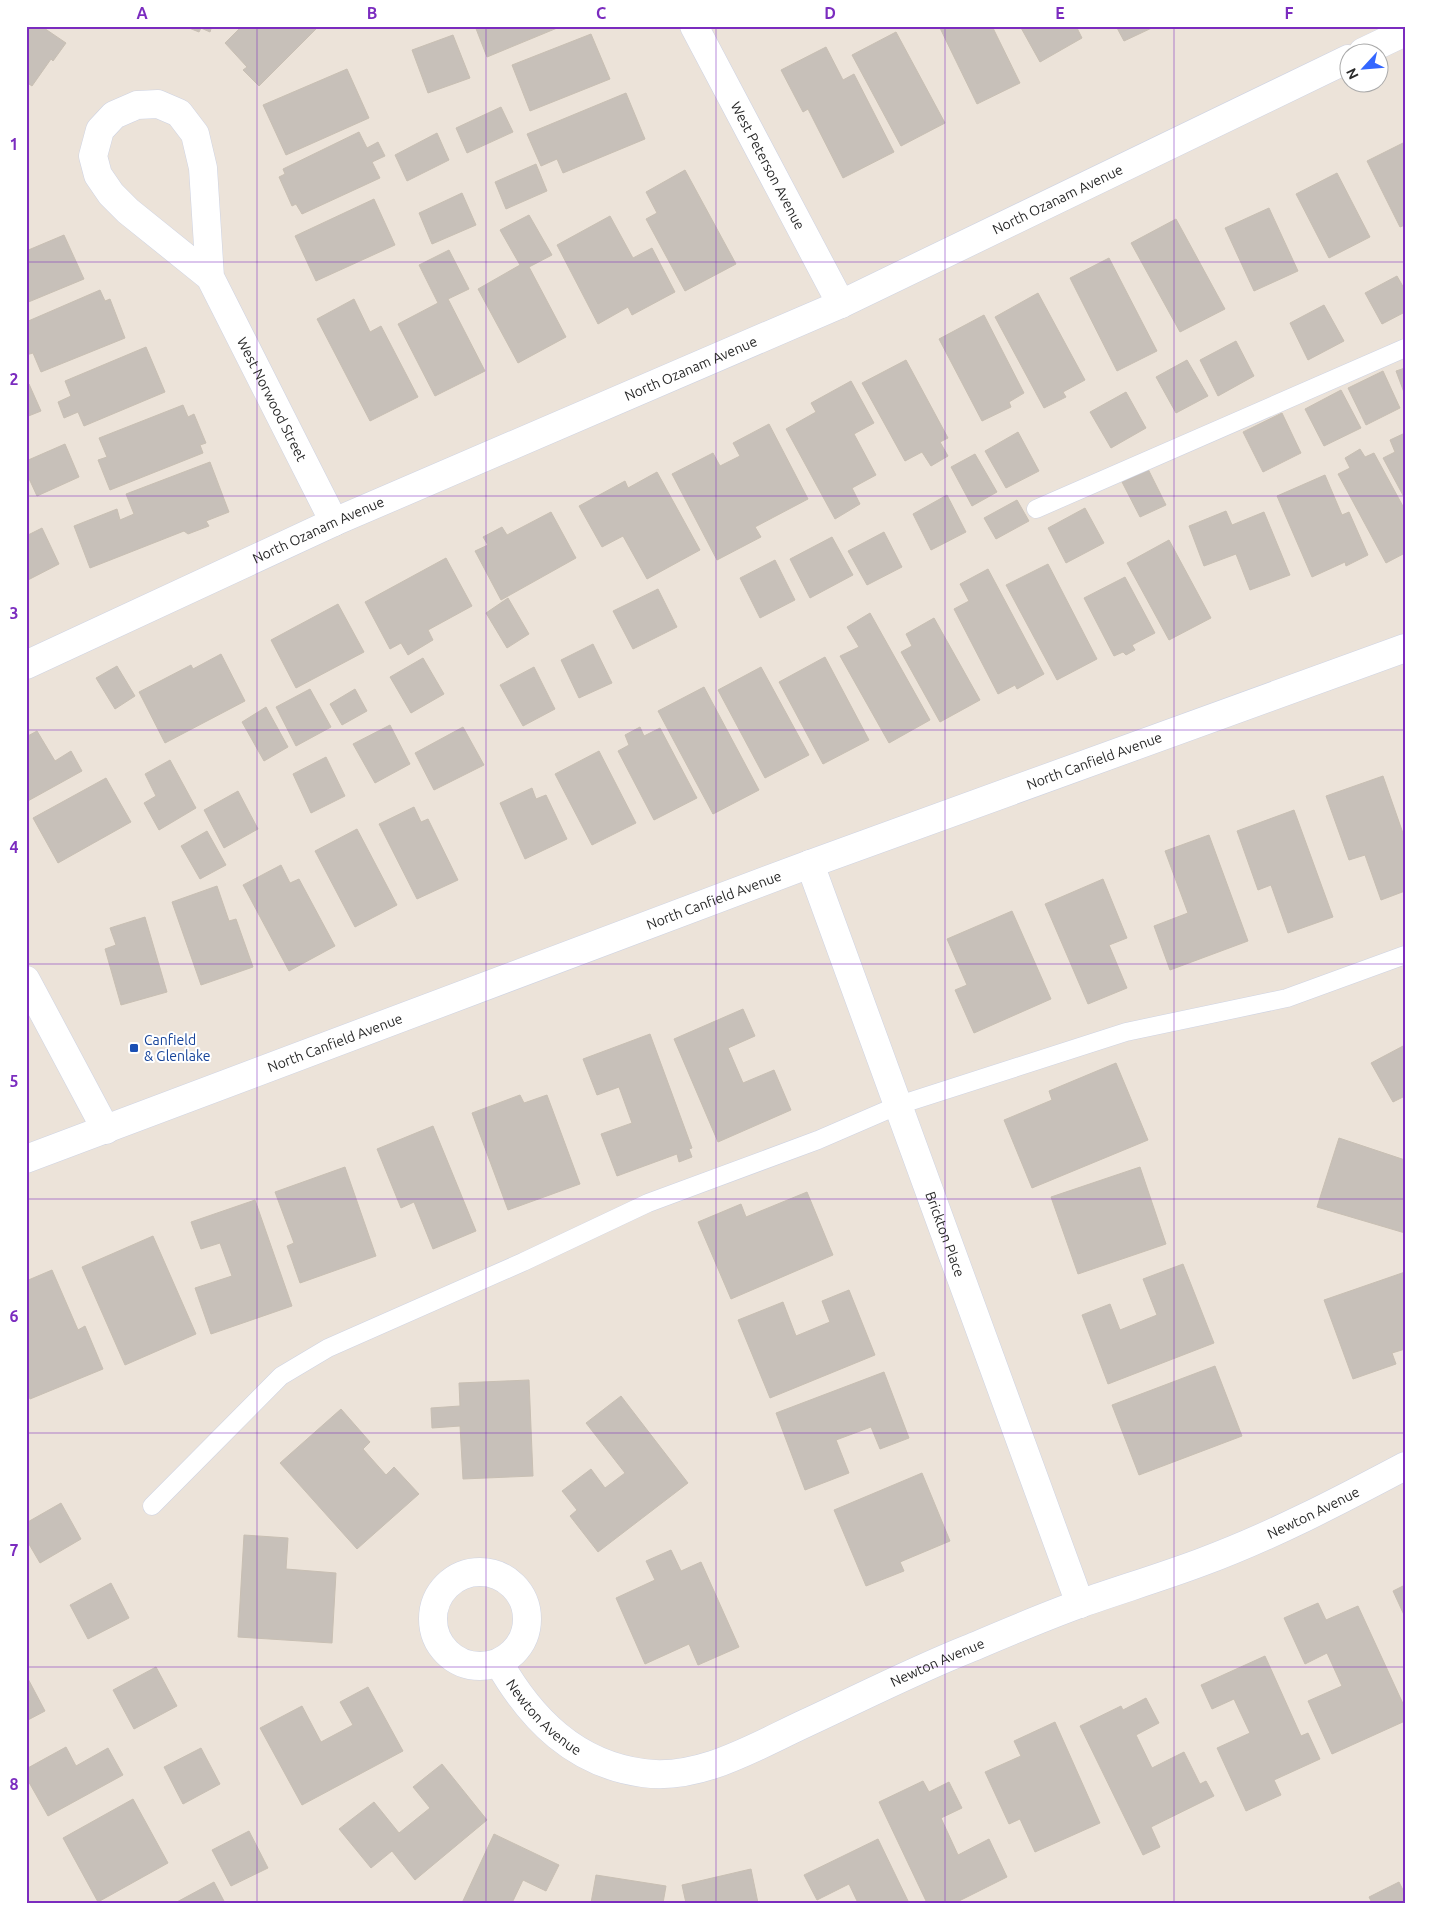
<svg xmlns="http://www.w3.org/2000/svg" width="1431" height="1929" viewBox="0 0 1431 1929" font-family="Ubuntu,sans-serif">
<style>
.building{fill:#c7c0b9;stroke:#c8bfb3}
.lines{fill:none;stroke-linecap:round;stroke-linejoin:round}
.lane-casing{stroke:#ced3e3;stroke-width:19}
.street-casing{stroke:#ced3e3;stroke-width:29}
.secondary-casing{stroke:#ced3e3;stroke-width:29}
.lane{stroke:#fff;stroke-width:18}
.street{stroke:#fff;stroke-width:28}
.secondary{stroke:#fff;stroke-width:28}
.grid{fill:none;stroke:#7b2cbf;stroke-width:1;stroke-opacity:0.55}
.transit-dot{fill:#1a4fb4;stroke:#fff;stroke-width:2}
.labels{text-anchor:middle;stroke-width:4;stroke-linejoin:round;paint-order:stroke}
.street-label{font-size:14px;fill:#292929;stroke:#fff}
.transit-label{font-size:14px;fill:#164399;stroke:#fff;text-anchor:start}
.neatline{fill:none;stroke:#7b2cbf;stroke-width:2}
.grid-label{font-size:16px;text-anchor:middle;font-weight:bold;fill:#7b2cbf}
</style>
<rect width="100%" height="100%" fill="#ece3d9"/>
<path class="building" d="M 26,26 L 41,26 L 66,43 L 53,61 L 51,59 L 32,86 L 26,82 Z
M 184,26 L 212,26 L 210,32 L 201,28 L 199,32 Z
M 242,26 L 319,26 L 259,86 L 243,70 L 247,67 L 225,43 Z
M 475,26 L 562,26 L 487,57 Z
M 939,26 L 992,26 L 1020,83 L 977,104 Z
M 1020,26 L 1076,26 L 1082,38 L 1040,62 Z
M 1116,26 L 1156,26 L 1124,41 Z
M 896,32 L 945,123 L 901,146 L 852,55 Z
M 591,34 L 610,79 L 530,111 L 512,65 Z
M 453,35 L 470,78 L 428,93 L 412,50 Z
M 826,47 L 843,80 L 854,74 L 894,152 L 843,178 L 808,109 L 803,112 L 781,70 Z
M 347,69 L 369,118 L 286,155 L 263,105 Z
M 626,93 L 645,139 L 563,173 L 557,159 L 541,166 L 527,134 Z
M 501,107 L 513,132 L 467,153 L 456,128 Z
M 359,132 L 367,148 L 378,142 L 385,156 L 372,162 L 380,178 L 302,214 L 296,204 L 292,206 L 279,177 L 285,174 L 283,169 Z
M 437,133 L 449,160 L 407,181 L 395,155 Z
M 1405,142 L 1405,225 L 1400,227 L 1367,161 Z
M 536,164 L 547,191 L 506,209 L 495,182 Z
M 685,170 L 736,264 L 685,291 L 646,219 L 657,213 L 646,192 Z
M 1337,173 L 1370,237 L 1329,258 L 1296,194 Z
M 462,193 L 476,225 L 432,244 L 419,213 Z
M 374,199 L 395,245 L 316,281 L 295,236 Z
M 1269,208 L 1298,271 L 1254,291 L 1225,228 Z
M 529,215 L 552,255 L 529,267 L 566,337 L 518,363 L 478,289 L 520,265 L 500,230 Z
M 610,216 L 633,258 L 652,248 L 675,292 L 632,315 L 628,307 L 598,324 L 557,245 Z
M 1176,219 L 1225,309 L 1180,332 L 1131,243 Z
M 64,235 L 84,279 L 26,303 L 26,251 Z
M 449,250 L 469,289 L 448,299 L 485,371 L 435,396 L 398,324 L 438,303 L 419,265 Z
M 1109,258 L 1157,351 L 1117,371 L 1070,278 Z
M 1397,276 L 1405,290 L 1405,312 L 1382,324 L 1365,293 Z
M 100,290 L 105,301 L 110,299 L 125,338 L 41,372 L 33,353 L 26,355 L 26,322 Z
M 1038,293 L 1085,380 L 1063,392 L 1066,397 L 1044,408 L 995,317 Z
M 354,299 L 370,332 L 381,326 L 418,397 L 370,421 L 317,319 Z
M 1324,305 L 1344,341 L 1308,360 L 1290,323 Z
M 984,315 L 1024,393 L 1009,402 L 1011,407 L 982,421 L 939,339 Z
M 1236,341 L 1254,376 L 1218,396 L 1200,360 Z
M 146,347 L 165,392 L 84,426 L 78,412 L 64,418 L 58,402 L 71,396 L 65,381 Z
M 906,360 L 948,438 L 940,442 L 948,456 L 931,466 L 922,452 L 905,461 L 862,383 Z
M 1187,360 L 1208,396 L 1176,413 L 1156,377 Z
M 1405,368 L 1405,395 L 1396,371 Z
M 1383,371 L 1400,408 L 1366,425 L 1348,388 Z
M 851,381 L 874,423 L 854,434 L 876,475 L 852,488 L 860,504 L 835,519 L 786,429 L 816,412 L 811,403 Z
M 29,384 L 41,411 L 26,417 L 26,385 Z
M 1341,390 L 1361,428 L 1324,446 L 1305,409 Z
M 1126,392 L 1146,428 L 1111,448 L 1090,412 Z
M 183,405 L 188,417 L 194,414 L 206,443 L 200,445 L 203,453 L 110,490 L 98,460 L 107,457 L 99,438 Z
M 1282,413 L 1301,453 L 1263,472 L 1243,432 Z
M 769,424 L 808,499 L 755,527 L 761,537 L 717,560 L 672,474 L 713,453 L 720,466 L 740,456 L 733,443 Z
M 1018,432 L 1039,471 L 1006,488 L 985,451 Z
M 1405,433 L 1405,499 L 1383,458 L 1395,452 L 1390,440 Z
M 65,444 L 79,477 L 37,496 L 26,472 L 26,461 Z
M 1360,449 L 1365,457 L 1374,453 L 1405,510 L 1405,553 L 1386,563 L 1338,474 L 1350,468 L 1345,458 Z
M 975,454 L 997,492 L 972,506 L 951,467 Z
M 210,462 L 229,512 L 206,521 L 209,526 L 188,534 L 184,531 L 90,568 L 74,526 L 117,509 L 120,520 L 134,514 L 126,494 Z
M 1148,469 L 1166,505 L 1140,517 L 1122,482 Z
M 657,472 L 700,550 L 647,579 L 623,536 L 602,547 L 579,506 L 625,481 L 628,488 Z
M 1325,475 L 1342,515 L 1349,512 L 1368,555 L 1346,566 L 1345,562 L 1312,577 L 1277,496 Z
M 947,495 L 966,532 L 931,550 L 913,514 Z
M 1017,500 L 1029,521 L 996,539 L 984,518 Z
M 1085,508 L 1104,543 L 1066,563 L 1048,528 Z
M 1226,511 L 1232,525 L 1264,512 L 1290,575 L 1250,590 L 1236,554 L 1204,566 L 1189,526 Z
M 551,512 L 576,558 L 501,600 L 475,551 L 488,545 L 483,537 L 502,527 L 507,535 Z
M 42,528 L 59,564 L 26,581 L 26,536 Z
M 884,532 L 902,567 L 867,585 L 848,551 Z
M 832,537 L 853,575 L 810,598 L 790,559 Z
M 1169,540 L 1211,618 L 1169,640 L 1127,563 Z
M 446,558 L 472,606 L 428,630 L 433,640 L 408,655 L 401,643 L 390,649 L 365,602 Z
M 775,560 L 795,600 L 760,618 L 740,578 Z
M 1048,564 L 1097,659 L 1057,680 L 1006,585 Z
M 988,569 L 1044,674 L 1017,689 L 1015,685 L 998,694 L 954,609 L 969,601 L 960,584 Z
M 1125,577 L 1155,633 L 1132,645 L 1135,650 L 1126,655 L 1123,652 L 1114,656 L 1084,598 Z
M 658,589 L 677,627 L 633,649 L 613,611 Z
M 508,598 L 529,634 L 507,648 L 486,613 Z
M 338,604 L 364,652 L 296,688 L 271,640 Z
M 870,613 L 930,720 L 889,743 L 840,656 L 859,647 L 847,627 Z
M 934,618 L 980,700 L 940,722 L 901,652 L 912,646 L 906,634 Z
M 593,644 L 612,683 L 579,698 L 561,660 Z
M 221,654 L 245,701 L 165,743 L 139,692 L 191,665 L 193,669 Z
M 825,657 L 869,740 L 823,764 L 779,682 Z
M 423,658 L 444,694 L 411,713 L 390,677 Z
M 117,666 L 135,696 L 115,709 L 96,678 Z
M 534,667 L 555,709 L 523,726 L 500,685 Z
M 761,667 L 809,755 L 765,778 L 718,690 Z
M 704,687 L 759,790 L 713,814 L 658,711 Z
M 310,689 L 331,727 L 296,746 L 276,707 Z
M 355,689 L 367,711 L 342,725 L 330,704 Z
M 266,707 L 288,747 L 264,761 L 242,722 Z
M 390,725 L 410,764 L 375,783 L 353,744 Z
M 463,727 L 484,765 L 434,790 L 415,753 Z
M 640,727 L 644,736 L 660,728 L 697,798 L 654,820 L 618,751 L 629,745 L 625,735 Z
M 37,731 L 55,761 L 71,751 L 82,771 L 26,802 L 26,737 Z
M 599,751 L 636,823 L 592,845 L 555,774 Z
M 326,757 L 345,796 L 311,813 L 293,774 Z
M 170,760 L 196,808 L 159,830 L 144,803 L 156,796 L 145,774 Z
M 1383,776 L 1405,839 L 1405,891 L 1381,900 L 1365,855 L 1349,860 L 1326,796 Z
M 106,778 L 131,822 L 58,863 L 33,818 Z
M 532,788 L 536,799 L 546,795 L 567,839 L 525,859 L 500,803 Z
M 238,791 L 258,829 L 224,848 L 204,810 Z
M 414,807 L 421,822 L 428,819 L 458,880 L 417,899 L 379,824 Z
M 1294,810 L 1333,917 L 1288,933 L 1271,885 L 1258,890 L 1237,831 Z
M 357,829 L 397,905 L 355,927 L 315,851 Z
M 207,831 L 226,865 L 200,879 L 181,846 Z
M 1209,835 L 1248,941 L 1170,970 L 1154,926 L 1188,913 L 1165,851 Z
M 281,865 L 290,883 L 299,879 L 335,946 L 289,971 L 243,885 Z
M 1103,879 L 1127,938 L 1109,945 L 1127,988 L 1088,1004 L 1045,904 Z
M 217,886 L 229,921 L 236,919 L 253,967 L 201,985 L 172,902 Z
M 1012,911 L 1051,999 L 974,1033 L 955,990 L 967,985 L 947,939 Z
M 145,917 L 167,992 L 121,1005 L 105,949 L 116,945 L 110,928 Z
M 743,1009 L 755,1036 L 728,1048 L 743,1083 L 774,1070 L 791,1110 L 718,1142 L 674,1039 Z
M 650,1034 L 692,1148 L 689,1149 L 692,1157 L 679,1162 L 677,1154 L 617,1176 L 601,1134 L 632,1123 L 619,1087 L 597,1095 L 583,1059 Z
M 1405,1045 L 1405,1096 L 1393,1102 L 1371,1063 Z
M 1116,1063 L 1148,1140 L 1032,1188 L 1004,1120 L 1052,1100 L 1049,1091 Z
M 520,1095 L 524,1103 L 547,1095 L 580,1184 L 508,1210 L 472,1113 Z
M 433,1126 L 476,1231 L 433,1249 L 414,1202 L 401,1208 L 377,1149 Z
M 1339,1138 L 1405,1160 L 1405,1233 L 1317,1207 Z
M 345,1167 L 376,1256 L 300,1283 L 287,1246 L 294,1243 L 275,1192 Z
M 1140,1167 L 1166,1244 L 1078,1274 L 1051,1197 Z
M 807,1192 L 833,1255 L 731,1299 L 698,1222 L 741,1204 L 746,1217 Z
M 255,1200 L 292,1306 L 211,1334 L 195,1288 L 232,1276 L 220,1243 L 201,1249 L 191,1222 Z
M 153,1236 L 196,1334 L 125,1365 L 82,1267 Z
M 1183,1264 L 1214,1343 L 1108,1384 L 1082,1315 L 1110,1304 L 1120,1330 L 1157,1315 L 1143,1279 Z
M 52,1270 L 78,1330 L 85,1326 L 103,1369 L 30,1399 L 26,1390 L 26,1281 Z
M 1405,1272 L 1405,1349 L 1392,1353 L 1396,1364 L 1353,1379 L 1324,1300 Z
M 849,1290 L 875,1355 L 770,1398 L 738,1320 L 783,1302 L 796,1336 L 830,1322 L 822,1301 Z
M 1215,1366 L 1242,1436 L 1139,1475 L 1112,1405 Z
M 884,1372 L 909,1438 L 880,1449 L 871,1427 L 836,1440 L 849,1473 L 805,1490 L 776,1413 Z
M 529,1380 L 533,1476 L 463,1479 L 460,1426 L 432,1428 L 431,1408 L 460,1406 L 459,1383 Z
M 621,1396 L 688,1483 L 598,1552 L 570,1516 L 577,1510 L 562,1491 L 591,1469 L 605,1488 L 625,1473 L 586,1423 Z
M 341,1409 L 370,1442 L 363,1449 L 386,1475 L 394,1467 L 419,1494 L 357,1549 L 280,1463 Z
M 922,1473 L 950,1541 L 900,1562 L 904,1571 L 866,1586 L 834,1510 Z
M 61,1503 L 81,1539 L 40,1563 L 26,1539 L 26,1523 Z
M 244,1535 L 288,1538 L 286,1569 L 336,1573 L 332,1643 L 238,1637 Z
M 671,1550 L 681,1571 L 701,1562 L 739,1647 L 698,1665 L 689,1644 L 645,1664 L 616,1598 L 655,1580 L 646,1561 Z
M 111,1583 L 129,1618 L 88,1639 L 70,1605 Z
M 1405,1585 L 1405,1617 L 1393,1591 Z
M 1318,1603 L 1326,1620 L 1358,1606 L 1405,1708 L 1405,1721 L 1332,1754 L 1308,1701 L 1342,1686 L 1327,1653 L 1305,1664 L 1284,1618 Z
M 1265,1656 L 1301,1736 L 1308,1733 L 1320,1759 L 1274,1780 L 1281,1795 L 1246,1811 L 1217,1748 L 1250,1733 L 1234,1699 L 1212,1709 L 1201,1685 Z
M 156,1667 L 177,1706 L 134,1729 L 113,1690 Z
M 26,1675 L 45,1711 L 26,1721 Z
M 368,1687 L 403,1751 L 302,1805 L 260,1728 L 302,1706 L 321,1742 L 353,1725 L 340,1702 Z
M 1146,1698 L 1159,1723 L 1136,1735 L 1152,1768 L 1184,1752 L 1200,1784 L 1206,1781 L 1214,1796 L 1151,1827 L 1160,1847 L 1143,1855 L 1080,1726 L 1121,1706 L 1123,1710 Z
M 1055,1722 L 1100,1823 L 1035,1852 L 1020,1819 L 1009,1824 L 985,1772 L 1021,1756 L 1014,1741 Z
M 66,1747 L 76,1766 L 108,1748 L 123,1775 L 48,1816 L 26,1777 L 26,1769 Z
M 201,1748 L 220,1784 L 183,1804 L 164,1767 Z
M 442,1764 L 487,1820 L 415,1880 L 392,1851 L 371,1868 L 339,1829 L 374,1802 L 399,1833 L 430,1808 L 413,1787 Z
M 923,1781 L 929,1792 L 949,1782 L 962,1808 L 941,1818 L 958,1855 L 989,1839 L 1007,1877 L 955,1903 L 927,1903 L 879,1802 Z
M 133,1799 L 168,1863 L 98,1902 L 63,1838 Z
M 249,1831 L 268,1868 L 231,1886 L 212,1850 Z
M 494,1834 L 559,1865 L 546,1891 L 523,1880 L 512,1903 L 462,1903 Z
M 878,1839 L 909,1903 L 858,1903 L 849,1884 L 817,1900 L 804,1875 Z
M 751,1869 L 758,1903 L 686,1903 L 682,1885 Z
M 596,1875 L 666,1886 L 663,1903 L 591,1903 Z
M 214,1882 L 225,1903 L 175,1903 Z
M 1399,1882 L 1405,1894 L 1405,1903 L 1372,1903 L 1369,1897 Z"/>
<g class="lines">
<defs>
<path id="lane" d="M 1036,509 L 1405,348
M 152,1506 L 281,1376 L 328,1348 L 523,1262 L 648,1203 L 818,1140 L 899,1105 L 1126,1032 L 1287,998 L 1405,955"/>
<g id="street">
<path id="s1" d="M 694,26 L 841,304"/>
<path d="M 1363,52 L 1405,32"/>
<path id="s2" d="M 210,277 L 128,211 L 111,194 L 98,175 L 93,156 L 100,130 L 114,115 L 137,105 L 158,104 L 179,113 L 195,134 L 203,168 L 210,277 L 334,522"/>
<path id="s3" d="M 26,665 L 334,522 L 841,304 L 1348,59"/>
<path id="s4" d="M 810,864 L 1080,1604"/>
<path d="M 26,980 L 106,1130"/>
<circle cx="480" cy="1619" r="47"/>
<path id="s5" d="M 499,1663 C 531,1719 575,1764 643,1773 C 700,1781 756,1746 806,1723 C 860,1698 913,1671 968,1649 C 1006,1633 1043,1617 1082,1603 C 1122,1589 1162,1577 1202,1562 C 1272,1536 1339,1501 1405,1466"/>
</g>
<g id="secondary">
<path id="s6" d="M 26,1159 L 810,864 L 1405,648"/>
</g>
</defs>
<use href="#lane" class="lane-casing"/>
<use href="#street" class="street-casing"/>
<use href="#secondary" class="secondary-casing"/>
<use href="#lane" class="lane"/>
<use href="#street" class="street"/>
<use href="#secondary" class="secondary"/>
</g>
<path class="grid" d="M 257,26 L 257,1903M 486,26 L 486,1903M 716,26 L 716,1903M 945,26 L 945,1903M 1174,26 L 1174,1903M 26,262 L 1405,262M 26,496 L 1405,496M 26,730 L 1405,730M 26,964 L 1405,964M 26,1199 L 1405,1199M 26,1433 L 1405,1433M 26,1667 L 1405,1667"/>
<rect class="transit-dot" x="129" y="1043" width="10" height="10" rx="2.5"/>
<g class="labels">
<g class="street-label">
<text dy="5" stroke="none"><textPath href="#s1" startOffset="158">West Peterson Avenue</textPath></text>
<text dy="5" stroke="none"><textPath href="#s3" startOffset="1132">North Ozanam Avenue</textPath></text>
<text dy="5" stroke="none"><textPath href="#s3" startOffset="728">North Ozanam Avenue</textPath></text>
<text dy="5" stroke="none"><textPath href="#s2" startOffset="596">West Norwood Street</textPath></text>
<text dy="5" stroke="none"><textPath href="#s3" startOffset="322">North Ozanam Avenue</textPath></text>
<text dy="5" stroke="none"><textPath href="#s6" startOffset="1140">North Canfield Avenue</textPath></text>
<text dy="5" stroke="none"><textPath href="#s6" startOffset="735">North Canfield Avenue</textPath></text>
<text dy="5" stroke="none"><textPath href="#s6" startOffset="330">North Canfield Avenue</textPath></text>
<text dy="5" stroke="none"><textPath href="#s4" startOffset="394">Brickton Place</textPath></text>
<text dy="5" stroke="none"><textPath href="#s5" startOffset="911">Newton Avenue</textPath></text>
<text dy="5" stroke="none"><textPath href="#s5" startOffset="506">Newton Avenue</textPath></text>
<text dy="5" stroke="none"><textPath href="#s5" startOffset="71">Newton Avenue</textPath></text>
</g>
<g class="transit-label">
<text x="144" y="1045">Canfield<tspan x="144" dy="16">&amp; Glenlake</tspan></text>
</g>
</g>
<rect width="1431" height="1929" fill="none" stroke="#ffffff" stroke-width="55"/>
<g transform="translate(1364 68) rotate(244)"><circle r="24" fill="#ffffff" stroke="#a9a9a9"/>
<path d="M0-4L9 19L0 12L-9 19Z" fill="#3366ff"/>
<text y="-8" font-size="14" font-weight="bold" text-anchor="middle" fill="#292929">N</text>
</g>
<rect x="28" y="28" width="1376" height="1874" class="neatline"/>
<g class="grid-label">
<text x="142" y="19">A</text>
<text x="372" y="19">B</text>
<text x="601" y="19">C</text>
<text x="830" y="19">D</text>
<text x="1060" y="19">E</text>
<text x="1289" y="19">F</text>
<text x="14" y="150">1</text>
<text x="14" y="385">2</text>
<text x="14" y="619">3</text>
<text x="14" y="853">4</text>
<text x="14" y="1087">5</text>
<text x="14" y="1322">6</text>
<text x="14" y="1556">7</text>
<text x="14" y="1790">8</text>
</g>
</svg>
